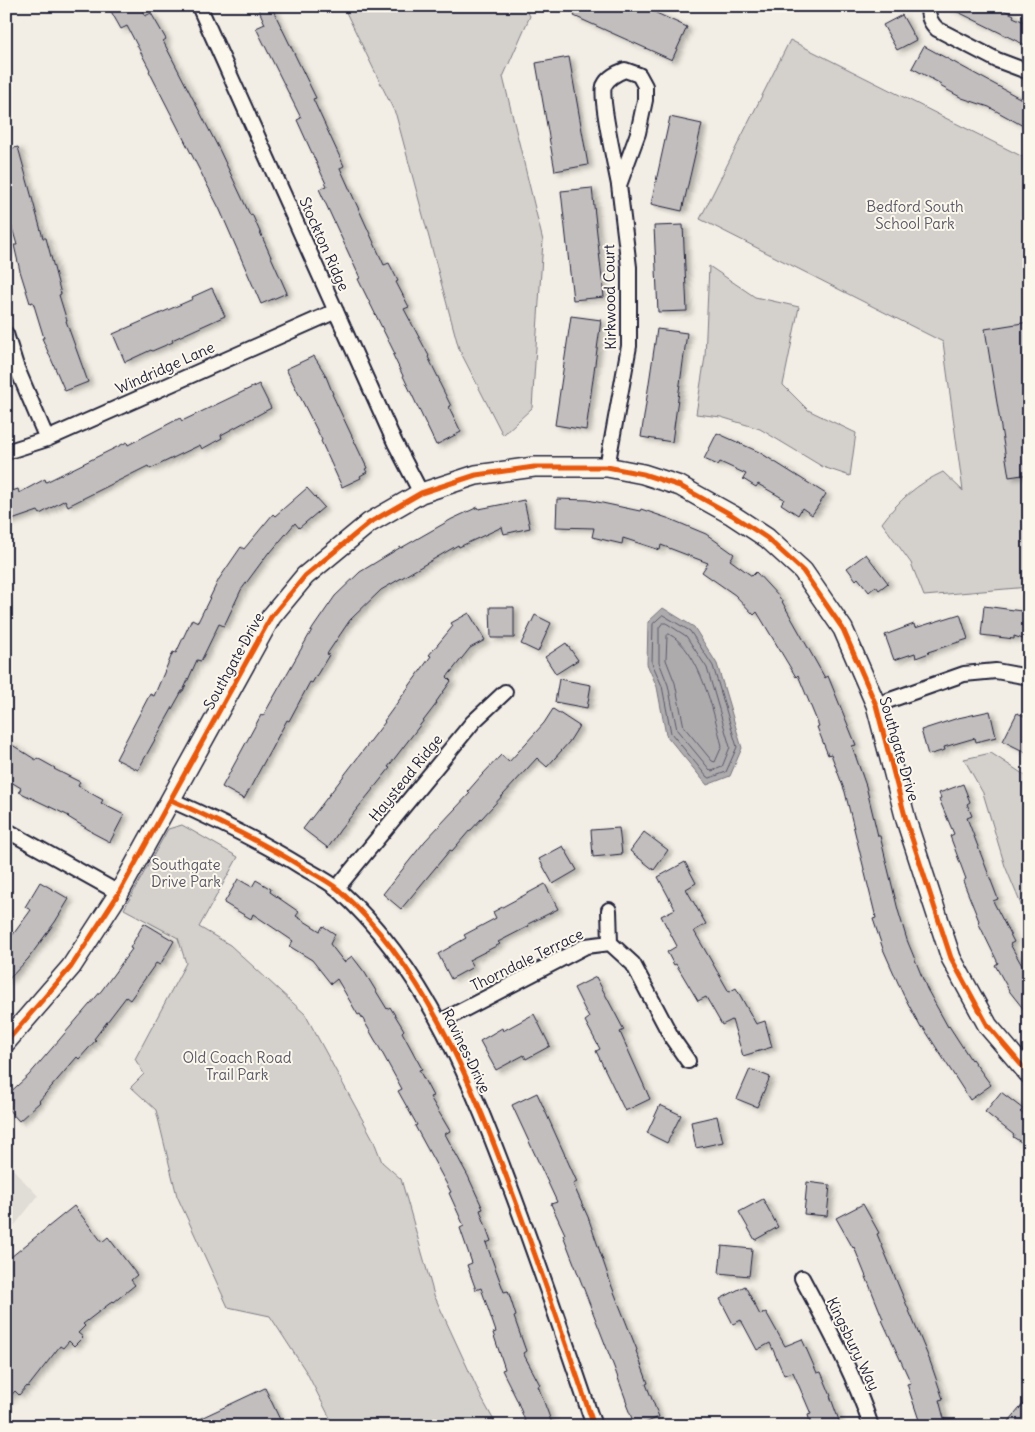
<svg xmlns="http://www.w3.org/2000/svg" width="1035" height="1432" viewBox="0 0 1035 1432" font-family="Delius,sans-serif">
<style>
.built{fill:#e0dcd6}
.green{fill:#d4d1cc;stroke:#7b7a84}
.water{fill:#aeabad;stroke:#76747f}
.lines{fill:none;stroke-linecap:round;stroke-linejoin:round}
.shore{stroke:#5a5969;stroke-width:1}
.building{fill:#c2bebe;stroke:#22223b;filter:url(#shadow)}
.street-casing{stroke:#22223b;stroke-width:18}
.secondary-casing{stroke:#22223b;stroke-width:22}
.street{stroke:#fbf7ec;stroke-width:14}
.secondary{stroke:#fbf7ec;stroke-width:19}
.cycleway-casing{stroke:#fbf7ec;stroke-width:8}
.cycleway{stroke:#e8590c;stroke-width:5}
.labels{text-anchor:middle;stroke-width:4;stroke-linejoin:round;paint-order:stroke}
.park-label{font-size:15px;fill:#575766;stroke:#fbf7ec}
.street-label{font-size:15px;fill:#22223b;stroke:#fbf7ec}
</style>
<defs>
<filter id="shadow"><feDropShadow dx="4.5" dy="2.5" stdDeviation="2.5" flood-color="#0004"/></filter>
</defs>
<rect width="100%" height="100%" fill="#f2eee5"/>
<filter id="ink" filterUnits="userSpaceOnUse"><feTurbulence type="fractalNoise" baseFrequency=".02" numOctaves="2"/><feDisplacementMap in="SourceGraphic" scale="10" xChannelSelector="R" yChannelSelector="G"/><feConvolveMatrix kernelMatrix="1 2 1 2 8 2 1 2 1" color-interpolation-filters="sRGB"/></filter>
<g filter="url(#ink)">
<path class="built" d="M 6,1162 L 38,1196 L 6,1236 Z"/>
<path class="green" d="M 343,6 L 524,6 L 530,16 L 503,77 L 543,241 L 532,408 L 503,435 L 459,349 L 396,115 Z
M 790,40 L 1029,160 L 1029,587 L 924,596 L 911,563 L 882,523 C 899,500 917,484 943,472 L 963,491 L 943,342 L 700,219 Z
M 709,266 L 755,297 L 799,307 L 783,385 L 808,410 L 856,433 L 850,476 L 823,467 L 760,429 L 721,417 L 696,414 L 705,357 Z
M 991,753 L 1029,778 L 1029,932 L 1020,902 L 1005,866 L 983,793 L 964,759 Z
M 182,825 L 238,857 L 199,927 L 230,945 L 305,1014 L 373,1139 L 382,1162 L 401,1179 L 434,1295 L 482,1399 L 497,1426 L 334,1426 L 307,1373 L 270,1316 L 228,1307 L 177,1196 L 156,1110 L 131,1087 L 144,1074 L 135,1059 L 186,963 L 178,938 L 124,909 L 168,829 Z"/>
<path class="water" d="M 663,608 L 694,627 L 717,664 L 742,748 L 730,776 L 707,785 L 666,735 L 657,687 L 647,664 L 648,622 Z"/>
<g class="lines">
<path class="shore" d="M 663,615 L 690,631 L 713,666 L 737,747 L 726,772 L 710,778 L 707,777 L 671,733 L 662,686 L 652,663 L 653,624 Z
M 663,623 L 666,623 L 686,636 L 707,668 L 730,747 L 722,767 L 712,771 L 710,770 L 677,730 L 668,685 L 659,662 L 659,628 Z
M 669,634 C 700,650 714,714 722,746 L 715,762 L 712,761 L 684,727 L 675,683 L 666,660 L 667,636 Z"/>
</g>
<path class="building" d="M 108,6 L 140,6 L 145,16 L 151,13 L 166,39 L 163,41 L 219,149 L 250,215 L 252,214 L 287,293 L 261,304 L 220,210 L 149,71 L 150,70 L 127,26 L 121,29 Z
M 257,6 L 271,6 L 316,98 L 313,99 L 344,166 L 340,168 L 384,265 L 389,263 L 398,281 L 396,282 L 409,307 L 404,309 L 429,356 L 428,357 L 440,381 L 439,382 L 451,406 L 449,407 L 461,432 L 436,445 L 393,355 L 395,354 L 358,279 L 360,278 L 319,189 L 327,186 L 297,120 L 301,118 L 256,28 L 265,24 Z
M 579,6 L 641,6 L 687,27 L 672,60 L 574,16 Z
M 946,6 L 996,6 L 1014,15 L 1013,17 L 1029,24 L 1029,47 Z
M 902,15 L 916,40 L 897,50 L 883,25 Z
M 924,46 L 1029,103 L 1029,120 L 1025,127 L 989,107 L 962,98 L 940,86 L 941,84 L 912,68 Z
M 569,57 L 588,165 L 555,171 L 536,63 Z
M 670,117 L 702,124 L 682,211 L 651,204 Z
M 18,147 L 43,238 L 46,238 L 61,294 L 59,295 L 67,321 L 66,321 L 88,382 L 65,391 L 42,338 L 44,338 L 33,302 L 30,303 L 20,271 L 14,245 L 17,245 L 6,207 L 6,150 Z
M 592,188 L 604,297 L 573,300 L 561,191 Z
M 683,225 L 687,311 L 658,312 L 654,226 Z
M 212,288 L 225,316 L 172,340 L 173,342 L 152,351 L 151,350 L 125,362 L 113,334 L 193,299 L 192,297 Z
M 571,316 L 601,320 L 586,430 L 555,425 Z
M 1029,322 L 1029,474 L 1009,477 L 985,329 Z
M 657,329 L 687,333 L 672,442 L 641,437 Z
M 314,356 L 325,374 L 333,394 L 332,394 L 367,468 L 365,469 L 367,472 L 360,476 L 361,478 L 342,487 L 321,441 L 322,440 L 286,369 Z
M 259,384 L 271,408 L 221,435 L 222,438 L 202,449 L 200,445 L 150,469 L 148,466 L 68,506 L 65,500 L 40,514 L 38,511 L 6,522 L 6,493 L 18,489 L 19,493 L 45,479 L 46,482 L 127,442 L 128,445 L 180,418 L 182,421 Z
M 717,433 L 759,452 L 826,494 L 812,515 L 802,508 L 798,515 L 781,504 L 784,499 L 758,484 L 756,487 L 743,479 L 746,474 L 720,462 L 718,465 L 704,459 Z
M 307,488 L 324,507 L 299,528 L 295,523 L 270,553 L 269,552 L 241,590 L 224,626 L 219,624 L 201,661 L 197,660 L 183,691 L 182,691 L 138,770 L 116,759 L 150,694 L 154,696 L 173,652 L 176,653 L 192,619 L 198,622 L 219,579 L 241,547 L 244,549 L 273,514 L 275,516 Z
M 557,499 L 588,500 L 640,511 L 641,509 L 670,519 L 706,534 L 734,554 L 730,560 L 752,576 L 756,572 L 780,598 L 825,678 L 828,676 L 856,745 L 852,746 L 866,786 L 878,836 L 880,836 L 898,910 L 907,940 L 927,989 L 948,1027 L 949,1026 L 971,1060 L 972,1059 L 991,1085 L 970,1100 L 923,1027 L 921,1028 L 903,994 L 883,949 L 873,919 L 876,918 L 845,792 L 831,754 L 828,755 L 817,727 L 819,726 L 798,675 L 796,677 L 757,612 L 754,615 L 735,595 L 702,572 L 708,563 L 661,545 L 660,550 L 623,538 L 622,544 L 592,537 L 594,528 L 556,527 Z
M 524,500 L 530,528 L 504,534 L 502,527 L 459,547 L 458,545 L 381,590 L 350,620 L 327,654 L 329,655 L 312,683 L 310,682 L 289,721 L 287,720 L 244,799 L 222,787 L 261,715 L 263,716 L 313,628 L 335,596 L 360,572 L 401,547 L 401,548 L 452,519 L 478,507 L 479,509 Z
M 866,554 L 888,583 L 879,590 L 876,586 L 869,592 L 858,578 L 856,580 L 847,568 Z
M 984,606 L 1029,612 L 1029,641 L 1014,636 L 1014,639 L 981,635 Z
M 490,607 L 514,607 L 514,638 L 491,638 Z
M 469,613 L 485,640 L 470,648 L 447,677 L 451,681 L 436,702 L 437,703 L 388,767 L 390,768 L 340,830 L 328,848 L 303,829 L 385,722 L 384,721 L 431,656 L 429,655 L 453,626 L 451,623 Z
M 960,614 L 968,639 L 928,652 L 929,653 L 916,658 L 915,653 L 894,660 L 885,635 L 914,624 L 915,628 Z
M 535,615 L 551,623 L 538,652 L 521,644 Z
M 566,643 L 578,660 L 556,674 L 545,657 Z
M 559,679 L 591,685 L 587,708 L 555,702 Z
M 553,709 L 579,726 L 569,742 L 547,767 L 537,758 L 471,830 L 470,830 L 452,851 L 450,850 L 401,909 L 383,894 L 425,841 L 470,793 L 468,791 L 482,775 L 501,755 L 509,762 L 544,723 Z
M 990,711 L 996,737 L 976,742 L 975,738 L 944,747 L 945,750 L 928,755 L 921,730 L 958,718 Z
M 1017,713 L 1029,718 L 1029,754 L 1003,741 Z
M 6,741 L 36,760 L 37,758 L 55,768 L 54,769 L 80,782 L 78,786 L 103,800 L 101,803 L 124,815 L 110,842 L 91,832 L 91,831 L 68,817 L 69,816 L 19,792 L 21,788 L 6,779 Z
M 963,784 L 970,802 L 967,804 L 972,816 L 967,818 L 998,899 L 993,901 L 1014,942 L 1010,944 L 1029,978 L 1029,1016 L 1010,992 L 995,965 L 998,963 L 978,922 L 979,921 L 963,881 L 966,879 L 950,836 L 954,834 L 939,799 L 941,798 L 939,793 Z
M 619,828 L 622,854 L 593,857 L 591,830 Z
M 644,832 L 668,850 L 654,870 L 630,851 Z
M 563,846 L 577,870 L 553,884 L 539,859 Z
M 685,862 L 696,883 L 686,889 L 706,924 L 694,931 L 729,992 L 736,988 L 756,1024 L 765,1021 L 772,1047 L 743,1056 L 732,1020 L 722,1025 L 706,997 L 698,1001 L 676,964 L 674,965 L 667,952 L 677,946 L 661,916 L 675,909 L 658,877 Z
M 238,879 L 252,887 L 256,880 L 271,889 L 270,892 L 299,912 L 296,916 L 320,931 L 323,926 L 335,934 L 330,944 L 344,962 L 352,956 L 365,973 L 387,1009 L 390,1007 L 404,1030 L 402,1032 L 422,1069 L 419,1070 L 433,1096 L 430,1097 L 450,1131 L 445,1134 L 468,1176 L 483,1209 L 480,1210 L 491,1241 L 486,1243 L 504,1292 L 508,1291 L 516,1316 L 514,1317 L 526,1351 L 523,1353 L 540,1385 L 538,1386 L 553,1426 L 527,1426 L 517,1400 L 502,1370 L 505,1369 L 493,1333 L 496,1332 L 481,1288 L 476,1290 L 467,1265 L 472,1263 L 460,1228 L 464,1226 L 449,1193 L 451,1192 L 415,1126 L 417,1125 L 398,1091 L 402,1089 L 379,1047 L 360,1014 L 358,1015 L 337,979 L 331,984 L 312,960 L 289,946 L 293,941 L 253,914 L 251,919 L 224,903 Z
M 40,882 L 69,899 L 55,922 L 28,959 L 6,982 L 6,944 L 31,910 L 25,907 Z
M 545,884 L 558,909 L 528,924 L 529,926 L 498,942 L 500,944 L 469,960 L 473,967 L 451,979 L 438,954 L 466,938 L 464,935 L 496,918 L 493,912 Z
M 144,923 L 174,941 L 160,965 L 156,963 L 130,1000 L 126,997 L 94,1039 L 96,1040 L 79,1059 L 77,1057 L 39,1101 L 40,1102 L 19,1121 L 6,1107 L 6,1096 L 29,1075 L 102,990 L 132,949 L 130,948 Z
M 596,977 L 624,1030 L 620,1032 L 650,1099 L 625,1111 L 596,1051 L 600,1049 L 585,1021 L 589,1018 L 574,988 Z
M 534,1014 L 550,1046 L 526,1059 L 524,1055 L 496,1070 L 480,1041 L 502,1028 L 503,1031 Z
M 750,1069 L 770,1077 L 757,1107 L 737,1099 Z
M 1001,1092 L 1023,1109 L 1020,1112 L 1029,1118 L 1029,1147 L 1013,1137 L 1014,1135 L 985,1112 Z
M 537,1093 L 577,1182 L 573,1184 L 588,1217 L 612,1287 L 637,1350 L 636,1351 L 648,1383 L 646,1384 L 659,1417 L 638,1426 L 635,1426 L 626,1404 L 627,1403 L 614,1367 L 563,1235 L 565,1234 L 551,1204 L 557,1202 L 512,1105 Z
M 660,1105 L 681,1115 L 667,1143 L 647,1133 Z
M 717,1116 L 723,1142 L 696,1148 L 691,1122 Z
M 807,1182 L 830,1185 L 827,1216 L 804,1214 Z
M 763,1199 L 778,1227 L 755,1240 L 739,1212 Z
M 863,1204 L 879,1233 L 877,1234 L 930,1361 L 943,1399 L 939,1400 L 946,1426 L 921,1426 L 907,1384 L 911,1383 L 882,1320 L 883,1319 L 854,1247 L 853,1248 L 836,1218 Z
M 74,1206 L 102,1242 L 108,1237 L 137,1275 L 131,1280 L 135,1285 L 114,1302 L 113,1301 L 83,1324 L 85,1326 L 78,1333 L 83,1337 L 74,1346 L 69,1341 L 63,1348 L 60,1346 L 28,1387 L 27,1386 L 19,1395 L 15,1391 L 6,1401 L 6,1261 Z
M 722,1246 L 752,1249 L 749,1276 L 719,1273 Z
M 745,1286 L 760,1315 L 766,1312 L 785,1346 L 802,1339 L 817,1373 L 821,1372 L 831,1396 L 830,1396 L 841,1426 L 811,1426 L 808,1415 L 811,1414 L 793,1372 L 784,1375 L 770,1343 L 757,1350 L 741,1320 L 733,1324 L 720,1299 Z
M 265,1388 L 283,1426 L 184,1426 Z
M 1029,1397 L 1029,1426 L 1005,1426 Z"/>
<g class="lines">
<defs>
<path id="street" d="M 199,6 L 395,443 L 421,493
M 928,6 C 928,17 930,22 937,29 L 997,60 L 1029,72
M 6,334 L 16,366 L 47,439
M 6,452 L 47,439 L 336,311
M 607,467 L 629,346 L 629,267 L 619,185 L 638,133 L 645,100 L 645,86 L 639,75 L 625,70 C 617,73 608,77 604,86 C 600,100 616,168 619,185
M 876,705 L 964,674 L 996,671 L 1029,677
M 171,800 C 216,820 260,841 302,867 C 314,874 328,881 339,890 C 428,971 473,1087 514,1197 C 542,1273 568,1349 594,1426
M 6,830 L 119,893
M 337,888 L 473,722 L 505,692
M 609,910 L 610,943
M 440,1022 L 586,946 L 610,943 L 633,964 L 672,1038 L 688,1061
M 802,1278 C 828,1327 854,1374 871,1426"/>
<path id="secondary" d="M 6,1042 L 71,967 L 119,893 L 271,617 L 305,576 L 369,523 L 421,493 L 476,475 L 534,467 L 607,467 L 643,474 L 680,486 L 732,515 L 767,538 L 803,571 L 843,629 L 876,705 L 906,820 L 951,958 L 988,1026 L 1029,1074"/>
</defs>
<use href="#street" class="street-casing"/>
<use href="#secondary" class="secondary-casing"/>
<use href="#street" class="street"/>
<use href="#secondary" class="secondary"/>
<defs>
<path id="cycleway" d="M 171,800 C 216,820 260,841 302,867 C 314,874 328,881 339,890 C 428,971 473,1087 514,1197 C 542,1273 568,1349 594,1426
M 6,1042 L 71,967 L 119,893 L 271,617 L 305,576 L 369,523 L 421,493 L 476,475 L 534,467 L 607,467 L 643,474 L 680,486 L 732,515 L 767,538 L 803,571 L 843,629 L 876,705 L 906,820 L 951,958 L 988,1026 L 1029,1074"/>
</defs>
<use href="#cycleway" class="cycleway-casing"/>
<use href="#cycleway" class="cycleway"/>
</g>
</g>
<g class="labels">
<g class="park-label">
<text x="915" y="212">Bedford South<tspan x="915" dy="17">School Park</tspan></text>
<text x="186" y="870">Southgate<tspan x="186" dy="17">Drive Park</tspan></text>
<text x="237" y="1063">Old Coach Road<tspan x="237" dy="17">Trail Park</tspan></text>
</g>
<g class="street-label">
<text transform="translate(324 244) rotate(66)" y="5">Stockton Ridge</text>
<text transform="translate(610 297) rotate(-91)" y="5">Kirkwood Court</text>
<text transform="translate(165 368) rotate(-24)" y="5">Windridge Lane</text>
<text transform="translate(234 661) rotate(-61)" y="5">Southgate Drive</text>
<text transform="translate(899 749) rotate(74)" y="5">Southgate Drive</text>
<text transform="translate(406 778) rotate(-51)" y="5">Haystead Ridge</text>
<text transform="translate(527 960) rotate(-26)" y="5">Thorndale Terrace</text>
<text transform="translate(466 1051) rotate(64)" y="5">Ravines Drive</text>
<text transform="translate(853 1344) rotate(64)" y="5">Kingsbury Way</text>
</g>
</g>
<rect width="1035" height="1432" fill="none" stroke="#fbf7ec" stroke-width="25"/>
<rect x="12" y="12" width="1010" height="1407" fill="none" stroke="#22223b" stroke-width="2" filter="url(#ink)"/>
</svg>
